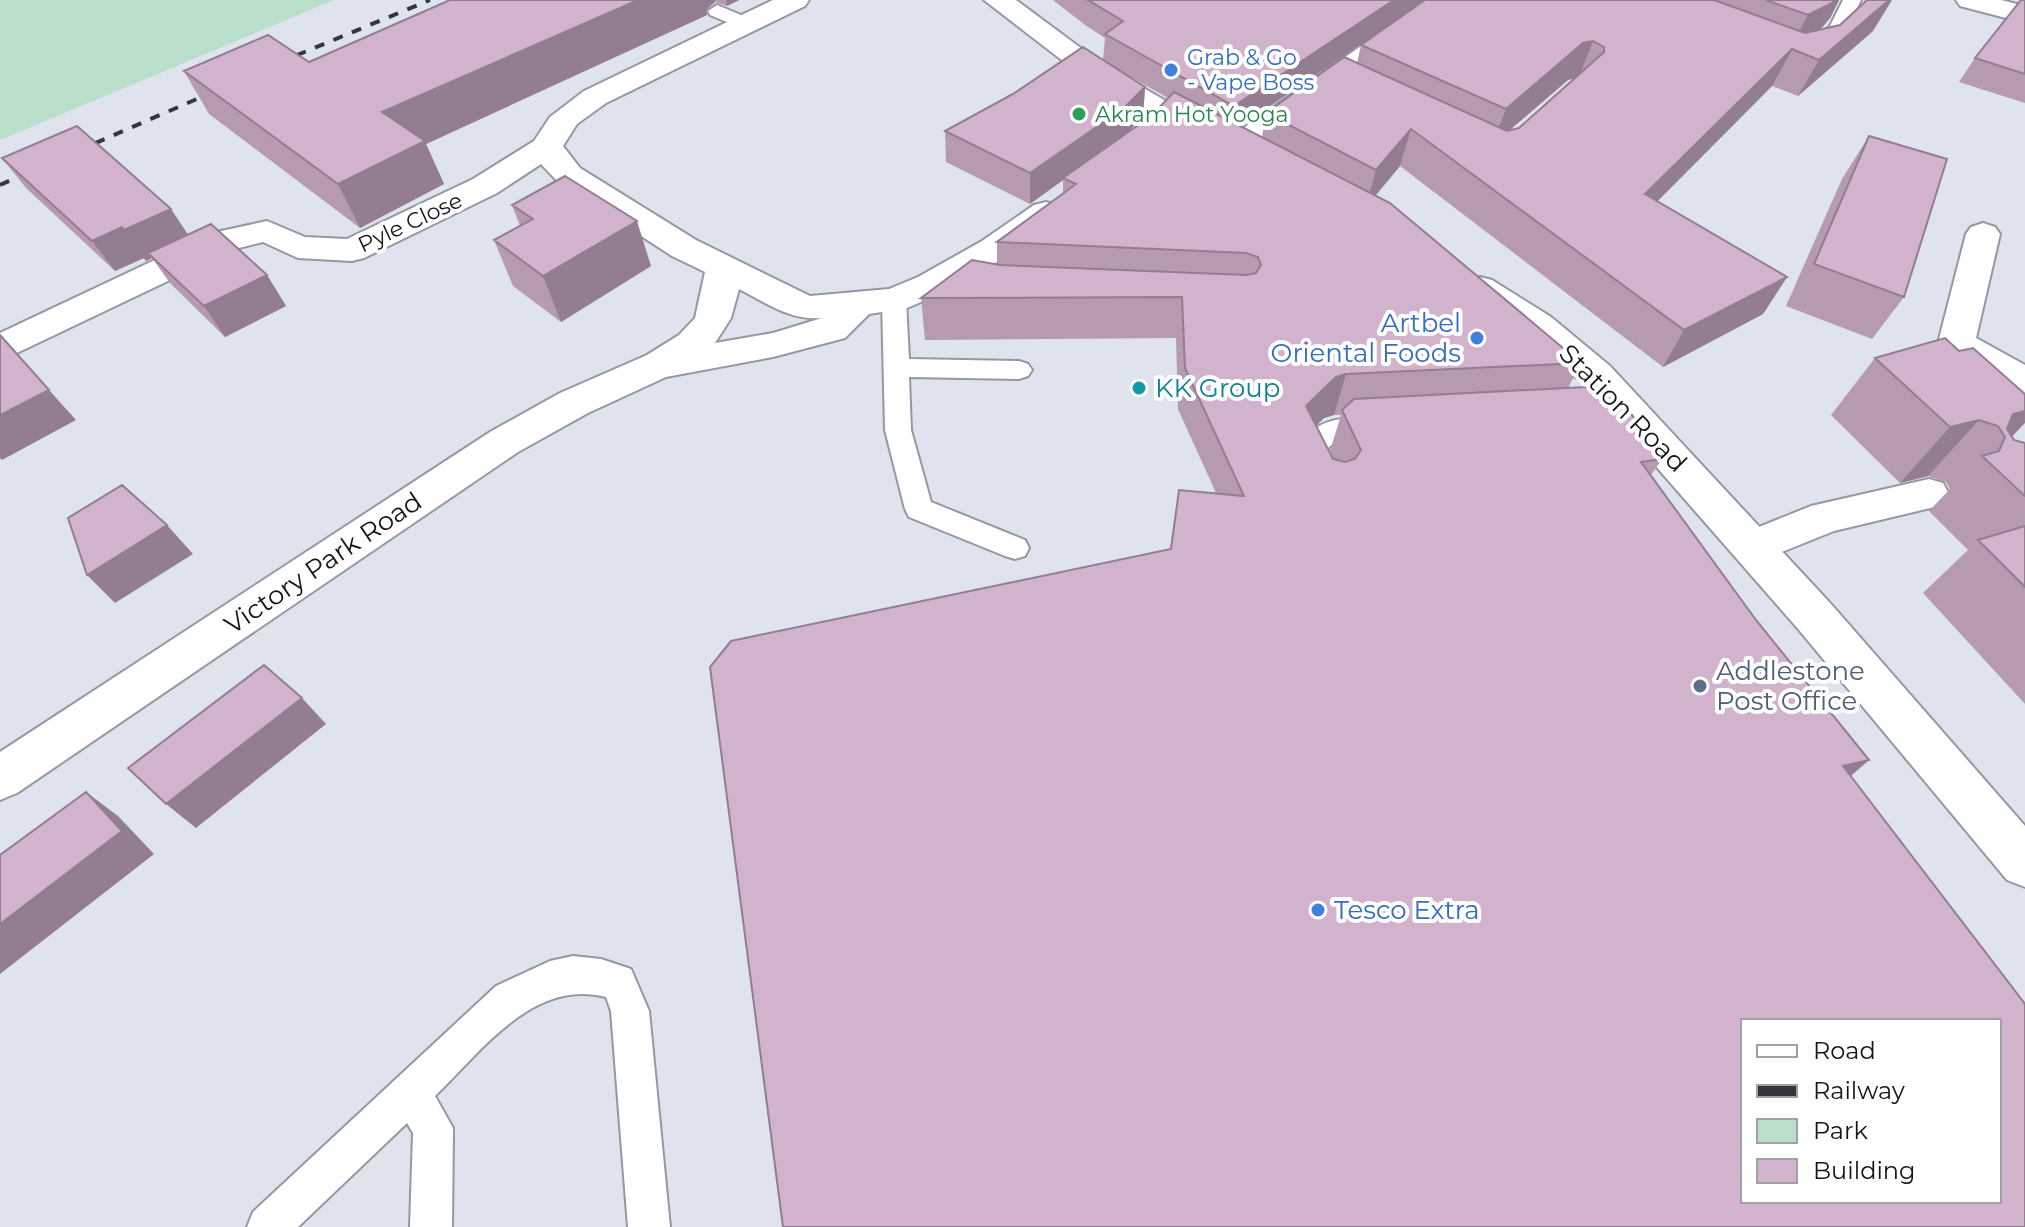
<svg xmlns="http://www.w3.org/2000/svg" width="2025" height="1227" viewBox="0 0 2025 1227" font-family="Montserrat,sans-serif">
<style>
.green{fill:#b9dfcb}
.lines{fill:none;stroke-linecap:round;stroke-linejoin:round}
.lane-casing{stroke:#9398a1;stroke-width:4}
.street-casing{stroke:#9398a1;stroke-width:4}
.secondary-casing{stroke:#9398a1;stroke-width:4}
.lane{fill:#fff;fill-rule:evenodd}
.street{fill:#fff;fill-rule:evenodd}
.secondary{fill:#fff;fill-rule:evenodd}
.rail{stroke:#35363b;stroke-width:4;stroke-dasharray:10 10;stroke-linecap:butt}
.wall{fill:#b59ab0;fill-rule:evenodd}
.shaded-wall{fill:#937d90}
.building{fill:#d2b3cd;stroke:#937d90;stroke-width:2;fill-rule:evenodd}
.shop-dot{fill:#3f7fe0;stroke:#fff;stroke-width:3}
.leisure-dot{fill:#2e9e5b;stroke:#fff;stroke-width:3}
.culture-dot{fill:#0f9aa8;stroke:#fff;stroke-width:3}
.service-dot{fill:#5c6f8a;stroke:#fff;stroke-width:3}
.labels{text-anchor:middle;stroke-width:8;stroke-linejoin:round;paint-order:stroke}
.far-shop-label{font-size:22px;fill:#366cbe;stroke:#fff;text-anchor:start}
.far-leisure-label{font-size:22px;fill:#27864d;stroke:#fff;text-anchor:start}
.far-street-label{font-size:22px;fill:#141519;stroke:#fff}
.shop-label{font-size:26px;fill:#366cbe;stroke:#fff;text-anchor:end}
.culture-label{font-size:26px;fill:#0d838f;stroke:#fff;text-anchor:start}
.street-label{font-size:26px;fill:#141519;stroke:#fff}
.service-label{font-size:26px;fill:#4e5e75;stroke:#fff;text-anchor:start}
</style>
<rect width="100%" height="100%" fill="#dfe3ed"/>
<path class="green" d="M 0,0 L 334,0 L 0,140 Z"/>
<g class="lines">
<defs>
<path id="lane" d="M 1843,0 L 1861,0 L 1845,33 L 1820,56 L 1806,56 L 1803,52 L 1830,26 Z
M 717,5 L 753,20 L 756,24 L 746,30 L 710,15 L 708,11 Z
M 894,292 L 903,294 L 906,300 L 909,359 L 1019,361 L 1028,364 L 1032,370 L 1028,376 L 1019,379 L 909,377 L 911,430 L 931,502 L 1025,540 L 1029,548 L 1025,556 L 1015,559 L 1005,556 L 909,517 L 905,509 L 885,430 L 882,300 L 885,294 Z
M 1375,416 L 1384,419 L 1388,426 L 1384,433 L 1340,437 L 1326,450 L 1336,470 L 1332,477 L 1322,480 L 1312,477 L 1298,447 C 1315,417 1345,418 1375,416 Z
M 573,956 L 601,959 L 631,969 L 649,1011 L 670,1227 L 628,1227 L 611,1011 L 606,997 C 533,978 482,1051 435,1096 L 453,1128 L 452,1227 L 410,1227 L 413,1133 L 407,1123 L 298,1227 L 247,1227 L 253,1212 L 496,986 L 550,961 Z"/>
<path id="street" d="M 773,0 L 809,0 L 805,6 L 606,103 L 577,124 L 563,146 L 580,168 L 696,240 L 810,296 L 889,289 L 918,277 L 982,241 L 1034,205 L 1046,202 L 1058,205 L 1063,212 L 1058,219 L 1006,257 L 942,293 L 907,308 L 869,314 L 845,338 L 773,357 L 666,377 L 588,413 L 518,452 L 17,793 L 0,800 L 0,752 L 490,432 L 560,393 L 647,355 L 679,335 L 695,318 L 705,272 L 672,256 L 558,182 L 541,164 L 497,193 L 364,258 L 352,261 L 298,258 L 263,242 L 235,249 L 0,361 L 0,333 L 212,233 L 267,221 L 305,237 L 347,239 L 473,179 L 534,141 L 550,117 L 584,91 ZM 739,289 C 766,303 791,321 822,318 L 773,333 L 715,343 L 731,318 Z
M 1983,223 L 1995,227 L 2000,234 L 1976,338 L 2025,365 L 2025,395 L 2012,391 L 1943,352 L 1938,343 L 1966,234 L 1971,227 Z
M 1929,479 L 1943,483 L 1949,494 L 1943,505 L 1834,531 L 1754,563 L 1739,559 L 1733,547 L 1739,535 L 1811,506 Z"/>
<path id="secondary" d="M 984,0 L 1016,0 L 1105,66 L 1220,132 L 1225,139 L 1222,143 L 1427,0 L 1459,0 L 1242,158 L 1231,160 L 1220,158 L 1215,151 L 1219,146 L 1209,148 L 1198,146 L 1085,78 Z
M 1956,0 L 2001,0 L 2025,6 L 2025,23 L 1960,6 Z
M 1480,277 L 1492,280 L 1551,317 L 1610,366 L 1831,604 L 2025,826 L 2025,887 L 2007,880 L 1799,630 L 1584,384 L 1525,335 L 1468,296 L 1462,288 L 1468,280 Z"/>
</defs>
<use href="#lane" class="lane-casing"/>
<use href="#street" class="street-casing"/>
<use href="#secondary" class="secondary-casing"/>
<use href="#lane" class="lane"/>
<use href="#street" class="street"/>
<use href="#secondary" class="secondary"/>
<path class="rail" d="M 278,63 L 430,0
M 77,151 L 220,89
M 0,185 L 36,169"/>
</g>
<path class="wall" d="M 450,0 L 739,0 L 727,6 L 715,2 L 706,10 L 707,15 L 426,144 L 444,184 L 360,228 L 209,114 L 184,71 L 309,62 Z
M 1053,0 L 1839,0 L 1830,18 L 1820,30 L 1873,31 L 1798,96 L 1772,86 L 1657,201 L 1787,277 L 1763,314 L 1663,367 L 1400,166 L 1376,195 L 1581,363 L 1568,388 L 1662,459 L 1651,475 L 1756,620 L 1869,760 L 1851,776 L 1170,549 L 1179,490 L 1216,493 L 1178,409 L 1176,338 L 925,340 L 921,298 L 997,264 L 997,242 L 1063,194 L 1063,180 L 1030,204 L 946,162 L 945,131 L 1013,94 L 1103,60 L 1105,38 L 1085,25 ZM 1404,15 L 1361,45 L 1357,63 L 1266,113 L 1262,137 L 1241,126 ZM 1117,69 L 1168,98 L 1151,116 L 1127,132 L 1143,117 L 1145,87 ZM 1574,78 L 1519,128 L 1510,130 L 1568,80 ZM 1334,415 L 1341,415 L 1330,451 L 1333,459 L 1316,426 L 1324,418 Z
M 2025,0 L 2025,103 L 1959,82 L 1975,58 Z
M 1869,136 L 1904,297 L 1872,339 L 1786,306 L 1842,179 Z
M 2,158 L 188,234 L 267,275 L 286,306 L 225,337 L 170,283 L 152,258 L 146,261 L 144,258 L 115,271 L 26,188 Z
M 512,205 L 651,266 L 561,322 L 513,286 L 494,240 L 520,226 Z
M 1945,338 L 2014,440 L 2025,443 L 2025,704 L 1923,593 L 1968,550 L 1929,511 L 1950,489 L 1946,482 L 1928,476 L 1900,483 L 1831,415 L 1875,358 Z"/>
<path class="shaded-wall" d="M 638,0 L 715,0 L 715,2 L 706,10 L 707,15 L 426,144 L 444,184 L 360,228 L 338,184 L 382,112 Z
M 726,0 L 739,0 L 727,6 Z
M 1394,0 L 1426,0 L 1230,133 L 1234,106 Z
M 1835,0 L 1839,0 L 1830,18 L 1812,39 L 1792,50 L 1772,86 L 1627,232 L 1645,194 L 1788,52 L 1808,15 Z
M 1889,0 L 1892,0 L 1873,31 L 1798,96 L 1819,60 Z
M 1593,41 L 1579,77 L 1568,80 L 1492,145 L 1506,109 L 1583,43 Z
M 1145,87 L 1143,117 L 1121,139 L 1063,178 L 1063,180 L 1030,204 L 1030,173 Z
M 1411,129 L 1400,166 L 1366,207 L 1376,170 Z
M 171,209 L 191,239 L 148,253 L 152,258 L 146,261 L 124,230 Z
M 637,221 L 651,266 L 561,322 L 543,276 Z
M 122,227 L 144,258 L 115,271 L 92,241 Z
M 267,275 L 286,306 L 225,337 L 204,306 Z
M 1787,277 L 1763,314 L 1663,367 L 1684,330 Z
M 1346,374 L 1334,415 L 1324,418 L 1295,446 L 1306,406 L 1336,377 Z
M 49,390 L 76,420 L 2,460 L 0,458 L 0,415 Z
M 2025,411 L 2025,423 L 1999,450 L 2013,414 Z
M 1979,420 L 1928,476 L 1900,483 L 1950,427 Z
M 167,525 L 193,554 L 115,603 L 87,575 Z
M 302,698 L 326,724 L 196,828 L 166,804 Z
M 1869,760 L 1829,794 L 1843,766 Z
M 86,792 L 118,816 L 154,854 L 0,974 L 0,924 Z"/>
<path class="building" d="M 450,0 L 638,0 L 382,112 L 425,141 L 338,184 L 184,71 L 268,35 L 309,62 Z
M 1088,0 L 1394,0 L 1234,106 L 1105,34 L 1123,21 Z
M 1425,0 L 1714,0 L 1805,33 L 1840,25 L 1867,0 L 1889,0 L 1819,60 L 1792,49 L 1645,194 L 1787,277 L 1684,330 L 1411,129 L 1376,170 L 1266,113 L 1344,57 L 1507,131 L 1519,128 L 1604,52 L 1604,47 L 1593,41 L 1583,43 L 1506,109 L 1361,45 Z
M 1766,0 L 1835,0 L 1832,3 L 1808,15 Z
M 2021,0 L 2025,0 L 2025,74 L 1975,58 Z
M 1083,47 L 1145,87 L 1124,108 L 1030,173 L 945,131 L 1013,94 Z
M 1174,92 L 1390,203 L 1581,363 L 1346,374 L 1336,377 L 1306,406 L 1333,459 L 1345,462 L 1355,459 L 1361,450 L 1342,410 L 1354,399 L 1605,386 L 1632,415 L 1662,459 L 1641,462 L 1756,620 L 1869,760 L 1843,766 L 2025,1004 L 2025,1227 L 783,1227 L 710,667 L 731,641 L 1171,549 L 1179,490 L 1244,496 L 1185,368 L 1182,297 L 921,298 L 972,260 L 1000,265 L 1246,275 L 1256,273 L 1261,265 L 1258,257 L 1246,253 L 997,242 L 1076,184 L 1063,178 L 1151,116 ZM 1743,1021 L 1999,1021 L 1999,1201 L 1743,1201 Z
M 77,126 L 171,209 L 124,230 L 122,227 L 92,241 L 2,158 Z
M 1869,136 L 1947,159 L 1904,297 L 1814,264 Z
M 565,176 L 637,221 L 543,276 L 494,240 L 533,219 L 512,205 Z
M 211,224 L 267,275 L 204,306 L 148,253 Z
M 0,335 L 49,390 L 0,415 Z
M 1945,338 L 1959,351 L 1973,348 L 2025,394 L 2025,411 L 2013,414 L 2007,429 L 2014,440 L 2025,443 L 2025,496 L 1982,456 L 1999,451 L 2005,437 L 1998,426 L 1979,420 L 1950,427 L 1875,358 Z
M 122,485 L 167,525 L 87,575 L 68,518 Z
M 2025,526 L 2025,587 L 1978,540 Z
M 264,665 L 302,698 L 166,804 L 128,768 Z
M 86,792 L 122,831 L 0,924 L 0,855 Z"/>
<g class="shop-dot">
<circle cx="1171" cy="70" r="8"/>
<circle cx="1477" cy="338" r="8"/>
<circle cx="1318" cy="910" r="8"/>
</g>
<circle class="leisure-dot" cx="1079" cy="114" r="8"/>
<circle class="culture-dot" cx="1139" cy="388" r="8"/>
<circle class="service-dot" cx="1700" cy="686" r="8"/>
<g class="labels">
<g class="far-shop-label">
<text x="1187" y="65">Grab &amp; Go<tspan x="1187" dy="25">- Vape Boss</tspan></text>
</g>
<g class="far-leisure-label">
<text x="1095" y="122">Akram Hot Yooga</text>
</g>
<g class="far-street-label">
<text transform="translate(410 222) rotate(-25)" y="8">Pyle Close</text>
</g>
<g class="shop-label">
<text x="1461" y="332">Artbel<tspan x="1461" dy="30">Oriental Foods</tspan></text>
<text x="1334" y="919" text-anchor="start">Tesco Extra</text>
</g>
<g class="culture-label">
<text x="1155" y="397">KK Group</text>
</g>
<g class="street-label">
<text transform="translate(1623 408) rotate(45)" y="9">Station Road</text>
<text transform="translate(323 563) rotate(-34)" y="9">Victory Park Road</text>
</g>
<g class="service-label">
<text x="1716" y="680">Addlestone<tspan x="1716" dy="30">Post Office</tspan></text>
</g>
</g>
<rect x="1741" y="1019" width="260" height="184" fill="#ffffff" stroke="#a1a1a3" stroke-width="2"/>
<rect x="1757" y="1045" width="40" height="12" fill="#ffffff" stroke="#a1a1a3" stroke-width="2"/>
<text x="1813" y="1059" font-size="24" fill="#141519">Road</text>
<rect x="1757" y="1085" width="40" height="12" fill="#35363b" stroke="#a1a1a3" stroke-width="2"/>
<text x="1813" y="1099" font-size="24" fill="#141519">Railway</text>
<rect x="1757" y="1119" width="40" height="24" fill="#b9dfcb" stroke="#a1a1a3" stroke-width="2"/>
<text x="1813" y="1139" font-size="24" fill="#141519">Park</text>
<rect x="1757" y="1159" width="40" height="24" fill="#d2b3cd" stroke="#a1a1a3" stroke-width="2"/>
<text x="1813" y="1179" font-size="24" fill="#141519">Building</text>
</svg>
